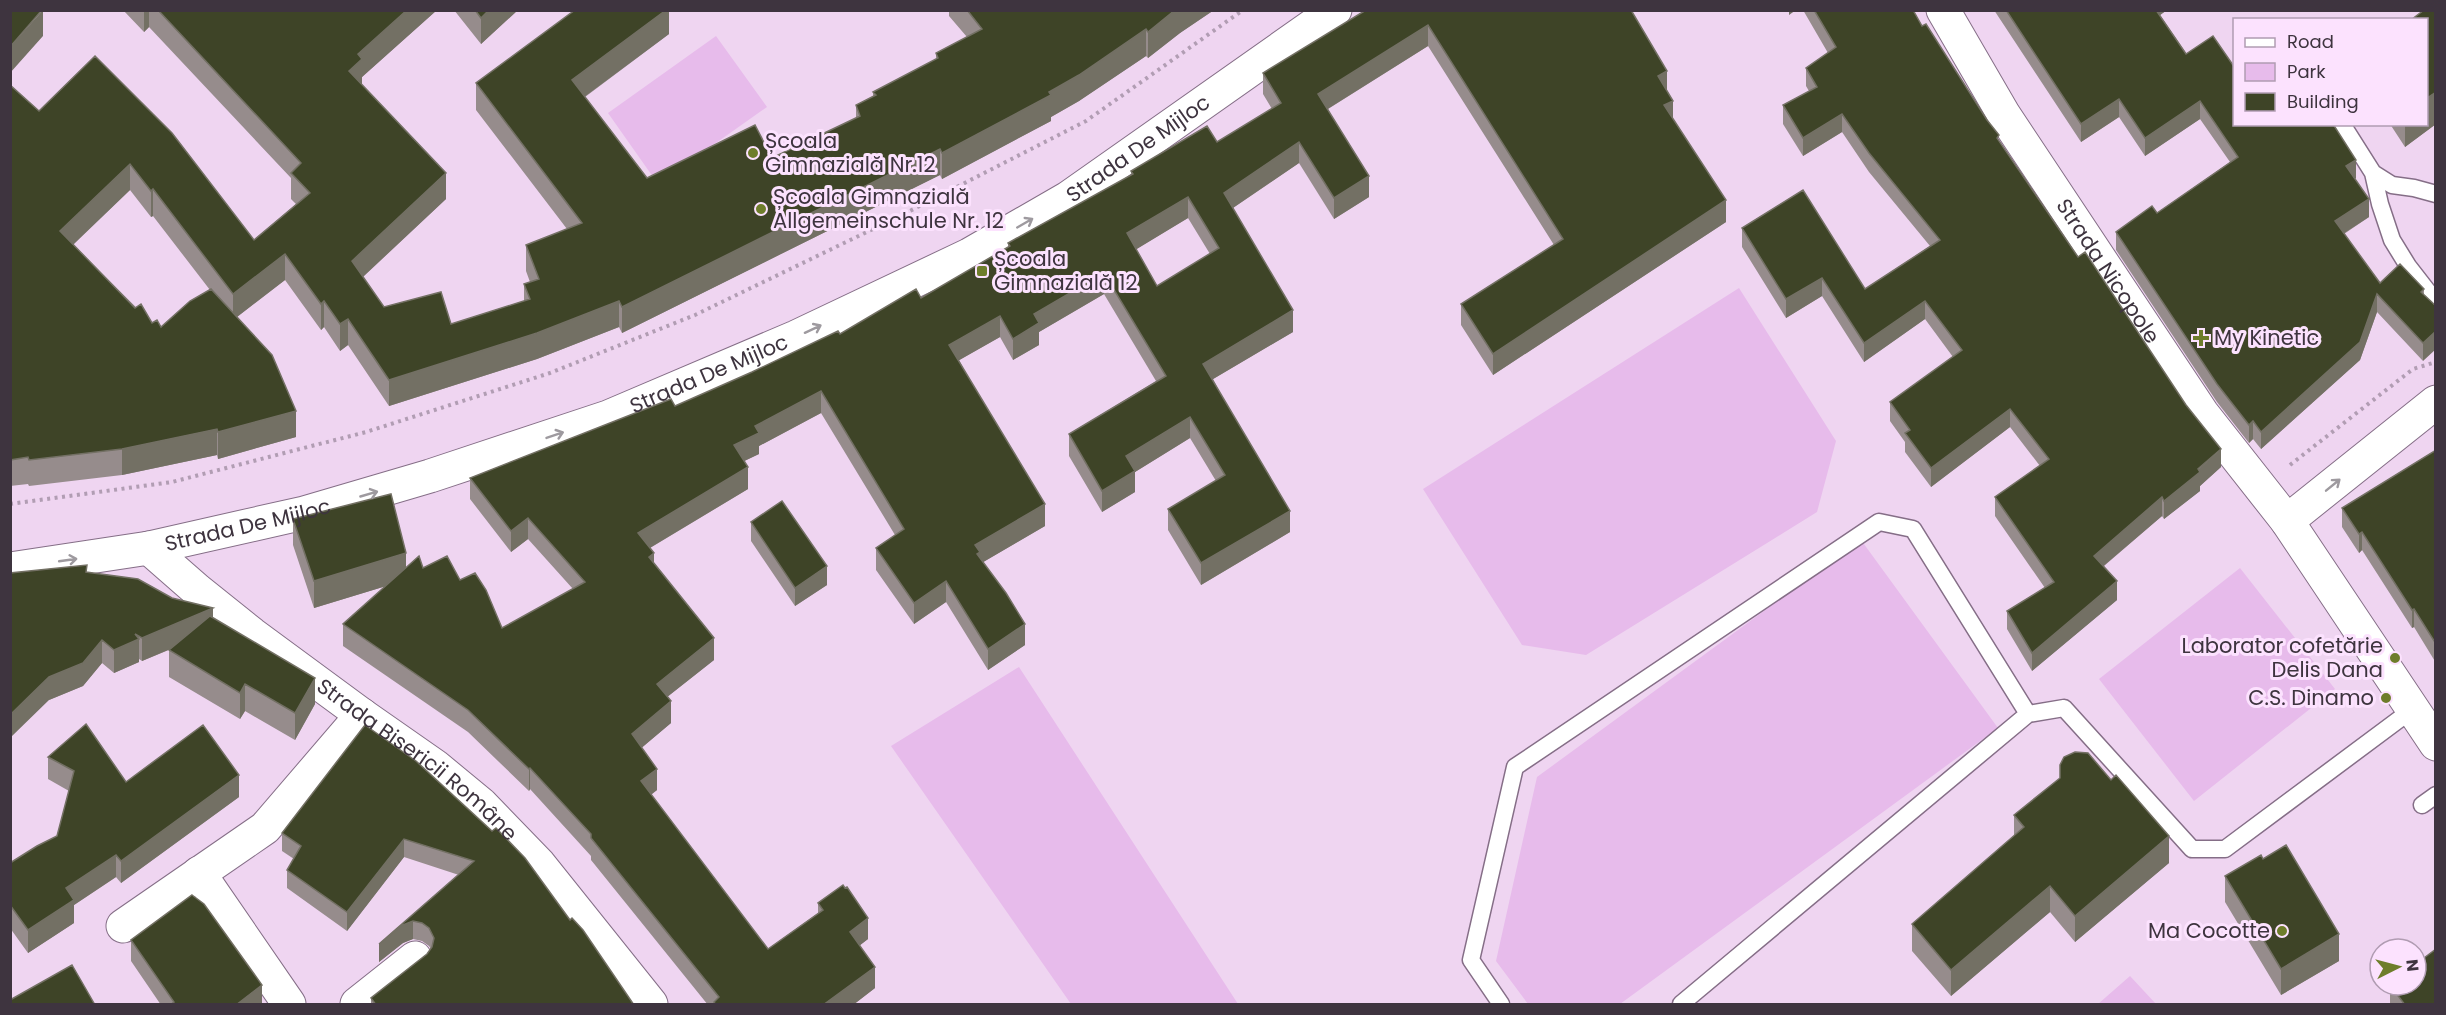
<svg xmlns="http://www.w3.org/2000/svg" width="2446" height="1015" viewBox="0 0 2446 1015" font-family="Poppins,sans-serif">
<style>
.green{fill:#e7bbeb}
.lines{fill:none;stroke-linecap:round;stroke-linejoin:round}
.lane-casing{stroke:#856e87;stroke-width:19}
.street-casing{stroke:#856e87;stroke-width:35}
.secondary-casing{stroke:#856e87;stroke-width:35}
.path{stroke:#b19db3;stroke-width:4;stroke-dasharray:3 4.5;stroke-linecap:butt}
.lane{stroke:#fff;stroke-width:16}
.street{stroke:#fff;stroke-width:33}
.secondary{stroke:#fff;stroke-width:33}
.wall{fill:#968c8c;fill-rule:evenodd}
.shaded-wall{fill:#737064}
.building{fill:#3e4427;stroke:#737064;stroke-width:1.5;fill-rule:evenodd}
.oneway{stroke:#9e9a9f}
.poi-dot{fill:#6e7d2b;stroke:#fce2fe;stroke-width:2}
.labels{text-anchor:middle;stroke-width:6;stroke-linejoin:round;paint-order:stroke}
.poi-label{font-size:21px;fill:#3e343f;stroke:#fce2fe;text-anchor:start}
.street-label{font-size:21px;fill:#3e343f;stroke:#fce2fe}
</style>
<rect width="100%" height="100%" fill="#efd5f1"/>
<path class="green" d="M 716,36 L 767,107 L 658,184 L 608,113 Z
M 1739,288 L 1836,441 L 1817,512 L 1586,655 L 1522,645 L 1423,489 Z
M 1861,540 L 1998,728 L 1620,1004 L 1528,1004 L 1496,961 L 1537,777 Z
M 2240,568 L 2335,689 L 2194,801 L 2099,679 Z
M 1019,667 L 1238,1004 L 1071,1004 L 891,746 Z
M 2130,976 L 2156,1004 L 2098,1004 Z"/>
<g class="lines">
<defs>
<path id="lane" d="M 2342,124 L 2373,173 L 2380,204 L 2392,240 L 2408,266 L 2436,302
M 2373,173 L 2392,185 L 2414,188 L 2436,194
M 2422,805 L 2436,795
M 1501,1004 L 1471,960 L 1515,767 L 1879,522 L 1913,529 L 2028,714
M 1681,1004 L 2028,714 L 2064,708 L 2192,849 L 2225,849 L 2413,709"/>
<g id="street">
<path id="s1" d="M 1943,10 L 2004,115 L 2202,413 L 2287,521 L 2436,744"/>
<path d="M 2287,521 L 2436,402"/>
<path id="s2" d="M 149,548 L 197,590 L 252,634 L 362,715 L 435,766 L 481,804 L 539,864 L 651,1004"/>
<path d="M 199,873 L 289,1004"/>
<path d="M 123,926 L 265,828 L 362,715"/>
<path d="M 357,1004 L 415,958"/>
</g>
<g id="secondary">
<path id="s3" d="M 10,569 L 149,548 L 304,513 L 430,476 L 608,417 L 796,337 L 969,255 L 1068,198 L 1335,10"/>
</g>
</defs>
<use href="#lane" class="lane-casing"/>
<use href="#street" class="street-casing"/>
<use href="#secondary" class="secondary-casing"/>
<path class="path" d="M 2290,465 L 2413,369 L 2436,362
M 10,504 L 172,482 L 366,432 L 550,373 L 695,315 L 900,216 L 1086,121 L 1243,10"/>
<use href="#lane" class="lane"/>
<use href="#street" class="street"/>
<use href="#secondary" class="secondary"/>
</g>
<path class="wall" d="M 123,10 L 437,10 L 362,77 L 362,85 L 446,199 L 363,277 L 384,307 L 451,324 L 524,301 L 524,284 L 530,282 L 526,271 L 526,245 L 567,229 L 476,110 L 476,83 L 669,10 L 669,34 L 585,97 L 647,178 L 772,158 L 856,119 L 856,105 L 873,96 L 873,92 L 936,60 L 936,53 L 967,37 L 949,16 L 949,10 L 1214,10 L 1180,33 L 1148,58 L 1146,56 L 1079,101 L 1051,117 L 1051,121 L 942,179 L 940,175 L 622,333 L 619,327 L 537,359 L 389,406 L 348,345 L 340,351 L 324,327 L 321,330 L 285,280 L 237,317 L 296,437 L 218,459 L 217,455 L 122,475 L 29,486 L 28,484 L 10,486 L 10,85 L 39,111 L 95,56 L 254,240 L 296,204 L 291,199 L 291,178 L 149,27 L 144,32 ZM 130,190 L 151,217 L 153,216 L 210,290 L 161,327 L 152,323 L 73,245 Z
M 454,10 L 518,10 L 481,44 Z
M 1366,10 L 1631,10 L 1667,90 L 1673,119 L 1726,222 L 1493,375 L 1461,325 L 1461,304 L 1554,245 L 1428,46 L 1328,109 L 1369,197 L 1334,219 L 1299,163 L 1233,208 L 1293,332 L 1213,379 L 1290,532 L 1201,585 L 1168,530 L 1168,509 L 1216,481 L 1190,438 L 1135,472 L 1135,492 L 1102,512 L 1069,456 L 1069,434 L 1156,381 L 1104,294 L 1039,332 L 1039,345 L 1013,360 L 1000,337 L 959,360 L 1045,526 L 983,562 L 1025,645 L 988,670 L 946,602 L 914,624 L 876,570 L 876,548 L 895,535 L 821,413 L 759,446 L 759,454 L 744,461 L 748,489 L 650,548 L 654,563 L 714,660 L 667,697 L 671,723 L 641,748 L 657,790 L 651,795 L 768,949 L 818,913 L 818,903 L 868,939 L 860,945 L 875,988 L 853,1005 L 708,1005 L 591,860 L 591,856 L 530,789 L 529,791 L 468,732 L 343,646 L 343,624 L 386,586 L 314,608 L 293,545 L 293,519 L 406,567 L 423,568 L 460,580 L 502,628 L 573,589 L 528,539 L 511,552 L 470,499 L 470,478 L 675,406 L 921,298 L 1008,247 L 1008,243 L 1131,175 L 1131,171 L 1217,142 L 1272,109 L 1263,94 L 1263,73 ZM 1188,218 L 1210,254 L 1157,286 L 1136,249 Z
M 1803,10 L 1913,10 L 1922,26 L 1999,142 L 2221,467 L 2200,486 L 2200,491 L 2164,519 L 2162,516 L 2104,566 L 2117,600 L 2032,671 L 2007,629 L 2007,611 L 2045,588 L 1995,516 L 1995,497 L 2040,466 L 2010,427 L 1931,487 L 1905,452 L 1905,442 L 1890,421 L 1890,402 L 1953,357 L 1925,319 L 1864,362 L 1822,296 L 1786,318 L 1742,247 L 1742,228 L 1865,289 L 1930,246 L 1869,172 L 1842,132 L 1803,156 L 1783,124 L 1783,105 L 1809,91 L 1806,86 L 1806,68 L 1828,53 Z
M 1994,10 L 2167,10 L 2160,15 L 2235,124 L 2356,178 L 2355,179 L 2369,217 L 2344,234 L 2380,283 L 2424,289 L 2423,361 L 2377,312 L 2360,360 L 2261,449 L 2253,439 L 2249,443 L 2217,402 L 2116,250 L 2116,232 L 2157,213 L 2230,162 L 2200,119 L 2145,156 L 2119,117 L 2081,142 Z
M 2436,10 L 2436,124 L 2405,147 L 2390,124 L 2427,124 Z
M 2436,450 L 2436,663 L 2414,627 L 2412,628 L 2362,550 L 2359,553 L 2342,527 L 2342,508 Z
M 751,522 L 827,585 L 795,606 L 751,541 Z
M 87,572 L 172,598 L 213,618 L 315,704 L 295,740 L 245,711 L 240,719 L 169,677 L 169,650 L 171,649 L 142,661 L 139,659 L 139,662 L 114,673 L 102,663 L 83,686 L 49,700 Z
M 365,725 L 570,920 L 634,1005 L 371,1005 L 371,998 L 427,954 L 431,949 L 429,946 L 422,941 L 413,939 L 403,943 L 379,962 L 379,944 L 459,875 L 404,857 L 347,931 L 287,888 L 287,870 L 294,859 L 282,851 L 282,833 Z
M 48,757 L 126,782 L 239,797 L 121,883 L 116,877 L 74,905 L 74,923 L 28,953 L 10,928 L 10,863 L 57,836 L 69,791 L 48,779 Z
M 2014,815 L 2169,863 L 2075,942 L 2050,912 L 1951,996 L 1912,951 L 1912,924 L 2014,836 Z
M 2225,876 L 2339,961 L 2281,995 L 2225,902 Z
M 131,940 L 262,1005 L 161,1005 L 131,961 Z
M 2390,985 L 2436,1005 L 2390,1005 Z"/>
<path class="shaded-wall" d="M 43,10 L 43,36 L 10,73 L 10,47 Z
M 144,10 L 149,10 L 149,27 L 144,32 Z
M 407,10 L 437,10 L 362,77 L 362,85 L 349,71 L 358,54 Z
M 489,10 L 518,10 L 481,44 L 481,18 Z
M 666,10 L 669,10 L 669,34 L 572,106 L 572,80 Z
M 1175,10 L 1214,10 L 1180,33 L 1148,58 L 1148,32 Z
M 1789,10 L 1796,10 L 1789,15 Z
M 2152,10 L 2167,10 L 2152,21 Z
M 1428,25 L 1428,46 L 1318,115 L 1318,94 Z
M 1146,29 L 1146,56 L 1079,101 L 1051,117 L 1051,121 L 942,179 L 942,153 L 1049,92 Z
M 1667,71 L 1667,93 L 1658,76 Z
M 2436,92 L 2436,124 L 2405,147 L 2405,124 L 2427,124 L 2427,98 Z
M 2119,99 L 2119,117 L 2081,142 L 2081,124 Z
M 1673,101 L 1673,122 L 1664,105 Z
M 2200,101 L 2200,119 L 2145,156 L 2145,138 Z
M 1842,114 L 1842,132 L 1803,156 L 1803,138 Z
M 1299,142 L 1299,163 L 1224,214 L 1224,193 Z
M 940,149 L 940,175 L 622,333 L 622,307 Z
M 2356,160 L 2356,178 L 2346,184 L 2346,166 Z
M 130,164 L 130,190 L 60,257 L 60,231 Z
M 446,173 L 446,199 L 352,287 L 352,261 Z
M 1369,176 L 1369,197 L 1334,219 L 1334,198 Z
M 153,189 L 153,216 L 151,217 L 151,191 Z
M 1188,197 L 1188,218 L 1127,255 L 1127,233 Z
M 2369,199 L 2369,217 L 2335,239 L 2335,221 Z
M 1726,200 L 1726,222 L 1493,375 L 1493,354 Z
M 285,254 L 285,280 L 233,320 L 233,294 Z
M 1104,273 L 1104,294 L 1039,332 L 1039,345 L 1013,360 L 1013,339 L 1034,314 Z
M 1822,278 L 1822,296 L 1786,318 L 1786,299 Z
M 2377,294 L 2377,312 L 2360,360 L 2261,449 L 2261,432 Z
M 324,301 L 324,327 L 321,330 L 321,304 Z
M 619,301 L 619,327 L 537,359 L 389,406 L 389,380 Z
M 1925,301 L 1925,319 L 1864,362 L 1864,343 Z
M 1293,310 L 1293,332 L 1203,385 L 1203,364 Z
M 1000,316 L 1000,337 L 949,366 L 949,345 Z
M 348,319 L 348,345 L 340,351 L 340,324 Z
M 2436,331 L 2436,349 L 2423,361 L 2423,343 Z
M 821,391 L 821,413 L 759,446 L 759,454 L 734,466 L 734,445 L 755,426 Z
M 2010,409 L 2010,427 L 1931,487 L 1931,468 Z
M 296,411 L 296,437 L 218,459 L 218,432 Z
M 1190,417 L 1190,438 L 1135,472 L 1135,492 L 1102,512 L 1102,491 L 1126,456 Z
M 2253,421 L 2253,439 L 2249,443 L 2249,425 Z
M 217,429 L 217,455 L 122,475 L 122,449 Z
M 2221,449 L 2221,467 L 2200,486 L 2200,491 L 2164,519 L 2164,501 Z
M 748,467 L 748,489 L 638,555 L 638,533 Z
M 2162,497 L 2162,516 L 2094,574 L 2094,556 Z
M 1045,504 L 1045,526 L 980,564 L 980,573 L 975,545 Z
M 1290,511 L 1290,532 L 1201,585 L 1201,563 Z
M 528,518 L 528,539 L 511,552 L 511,531 Z
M 2362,532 L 2362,550 L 2359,553 L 2359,534 Z
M 406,553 L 406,580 L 314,608 L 314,581 Z
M 654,553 L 654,574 L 649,557 Z
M 827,566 L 827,585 L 795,606 L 795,588 Z
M 946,581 L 946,602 L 914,624 L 914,603 Z
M 2117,581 L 2117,600 L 2032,671 L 2032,653 Z
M 213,608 L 213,631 L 142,661 L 142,638 Z
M 2414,609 L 2414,627 L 2412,628 L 2412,610 Z
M 1025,624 L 1025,645 L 988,670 L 988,649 Z
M 714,638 L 714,660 L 657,705 L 657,684 Z
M 139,639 L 139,662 L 114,673 L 114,650 Z
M 102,640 L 102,663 L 83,686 L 49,700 L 10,738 L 10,715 L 49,677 Z
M 315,678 L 315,704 L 295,740 L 295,713 Z
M 245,684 L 245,711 L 240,719 L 240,693 Z
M 671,701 L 671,723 L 632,756 L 632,734 Z
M 530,768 L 530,789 L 529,791 L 529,769 Z
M 657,769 L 657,790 L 641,802 L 641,781 Z
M 239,775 L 239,797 L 121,883 L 121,861 Z
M 2169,836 L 2169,863 L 2075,942 L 2075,916 Z
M 404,839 L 404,857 L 347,931 L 347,912 Z
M 116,855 L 116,877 L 74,905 L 74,923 L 28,953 L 28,930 L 66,888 Z
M 2050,886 L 2050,912 L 1951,996 L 1951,970 Z
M 868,918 L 868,939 L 850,953 L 850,932 Z
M 413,921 L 413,939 L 403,943 L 379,962 L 379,944 L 403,925 Z
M 2339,934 L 2339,961 L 2281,995 L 2281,969 Z
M 875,967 L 875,988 L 853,1005 L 823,1005 Z
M 262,985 L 262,1005 L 236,1005 Z"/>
<path class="building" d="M 10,10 L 42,10 L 10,47 Z
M 158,10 L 407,10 L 358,54 L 362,59 L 349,71 L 446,173 L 352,261 L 384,307 L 441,292 L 451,324 L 530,299 L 524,284 L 539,279 L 526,245 L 582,223 L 476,83 L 575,10 L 666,10 L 572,80 L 647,178 L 755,125 L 772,158 L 860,116 L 856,105 L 876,95 L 873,92 L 938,58 L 936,53 L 982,29 L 967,10 L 1175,10 L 1148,32 L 1146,29 L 1079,75 L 1049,92 L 1051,95 L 942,153 L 940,149 L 622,307 L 619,301 L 537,333 L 389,380 L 348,319 L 340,324 L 324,301 L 321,304 L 285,254 L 233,294 L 153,189 L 151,191 L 130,164 L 60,231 L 135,308 L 141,304 L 152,323 L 157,320 L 161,327 L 190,301 L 211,289 L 272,355 L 296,411 L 218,432 L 217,429 L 122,449 L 29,460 L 28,457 L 10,460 L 10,85 L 39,111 L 95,56 L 172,133 L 254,240 L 310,193 L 291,173 L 301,163 Z
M 475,10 L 489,10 L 481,18 Z
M 1366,10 L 1631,10 L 1667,71 L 1658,76 L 1673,101 L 1664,105 L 1726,200 L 1493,354 L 1461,304 L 1563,239 L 1428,25 L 1318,94 L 1369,176 L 1334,198 L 1299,142 L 1224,193 L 1293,310 L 1203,364 L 1290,511 L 1201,563 L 1168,509 L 1225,475 L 1190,417 L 1126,456 L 1135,471 L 1102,491 L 1069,434 L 1166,376 L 1104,273 L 1034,314 L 1039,323 L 1013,339 L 1000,316 L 949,345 L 1045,504 L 975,545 L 980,552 L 977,554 L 1006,593 L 1025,624 L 988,649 L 946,581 L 914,603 L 876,548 L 904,529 L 821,391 L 755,426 L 759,433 L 734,445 L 748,467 L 638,533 L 654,553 L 649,557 L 714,638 L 657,684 L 671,701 L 632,734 L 657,769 L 641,781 L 768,949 L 823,910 L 818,903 L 843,885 L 845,888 L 847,887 L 868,918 L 850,932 L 875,967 L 823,1005 L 716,1005 L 714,1002 L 719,997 L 591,838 L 591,834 L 530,768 L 529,769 L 468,710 L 343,624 L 419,556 L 423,568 L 447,556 L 460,580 L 475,573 L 486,590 L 502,628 L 585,582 L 528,518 L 511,531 L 470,478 L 671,399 L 675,406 L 752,372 L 838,331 L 840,334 L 916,289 L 921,298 L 1010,246 L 1008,243 L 1133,174 L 1131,171 L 1207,126 L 1217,142 L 1281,103 L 1263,73 ZM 1188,197 L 1219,248 L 1157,286 L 1127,233 Z
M 1814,10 L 1913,10 L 1922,26 L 1926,24 L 1987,120 L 1999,135 L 1997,138 L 2078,257 L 2085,252 L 2186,405 L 2221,449 L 2198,469 L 2200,472 L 2164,501 L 2162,497 L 2094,556 L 2117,581 L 2032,653 L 2007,611 L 2054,582 L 1995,497 L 2049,459 L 2010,409 L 1931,468 L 1905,433 L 1910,430 L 1890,402 L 1962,350 L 1925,301 L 1864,343 L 1822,278 L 1786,299 L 1742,228 L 1803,190 L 1865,289 L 1940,240 L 1869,153 L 1842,114 L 1803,138 L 1783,105 L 1817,87 L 1806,68 L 1836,47 Z
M 2006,10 L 2156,10 L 2186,54 L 2213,36 L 2235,68 L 2235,124 L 2333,124 L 2356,160 L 2346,166 L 2369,199 L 2335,221 L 2380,283 L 2400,264 L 2424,289 L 2421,292 L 2436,306 L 2436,331 L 2423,343 L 2377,294 L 2360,342 L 2261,432 L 2253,421 L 2249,425 L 2217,384 L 2116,232 L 2152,206 L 2157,213 L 2238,157 L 2200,101 L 2145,138 L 2119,99 L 2081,124 Z
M 2424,10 L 2436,10 L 2436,92 L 2427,98 L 2427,20 L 2411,20 Z
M 2436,450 L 2436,644 L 2414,609 L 2412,610 L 2362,532 L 2359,534 L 2342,508 Z
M 391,494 L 406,553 L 314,581 L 293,519 Z
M 782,501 L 827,566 L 795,588 L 751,522 Z
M 87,565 L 86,572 L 138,579 L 172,598 L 213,608 L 142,638 L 135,634 L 139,639 L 114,650 L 102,640 L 83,663 L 49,677 L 10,715 L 10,573 Z
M 210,616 L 315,678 L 295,713 L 245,684 L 240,693 L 169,650 Z
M 86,724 L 126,782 L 203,725 L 239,775 L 121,861 L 116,855 L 66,888 L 74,900 L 28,930 L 10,905 L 10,863 L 37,846 L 57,836 L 74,771 L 48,757 Z
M 365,725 L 416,761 L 492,831 L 496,828 L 525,858 L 570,920 L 572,918 L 583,930 L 634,1005 L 376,1005 L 371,998 L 427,954 L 432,947 L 434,938 L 429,928 L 422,923 L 413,921 L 403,925 L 379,944 L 474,861 L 404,839 L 347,912 L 287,870 L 301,846 L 282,833 Z
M 2075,752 L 2088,753 L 2111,780 L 2116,775 L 2169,836 L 2075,916 L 2050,886 L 1951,970 L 1912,924 L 2024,827 L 2014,815 L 2060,778 L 2060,765 L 2064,757 Z
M 2286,845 L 2339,934 L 2281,969 L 2225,876 L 2261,855 L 2263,859 Z
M 192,895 L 204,904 L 262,985 L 236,1005 L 170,1005 L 174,1002 L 131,940 Z
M 2436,949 L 2436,1005 L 2405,1005 L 2390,985 L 2416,985 L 2416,964 Z
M 72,965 L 95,1005 L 10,1005 L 10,1000 Z"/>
<defs><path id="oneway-shaft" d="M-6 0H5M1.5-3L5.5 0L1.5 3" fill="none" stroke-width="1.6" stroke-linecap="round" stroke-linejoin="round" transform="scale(1.5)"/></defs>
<g class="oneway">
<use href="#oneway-shaft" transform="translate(1025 223) rotate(-30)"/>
<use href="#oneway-shaft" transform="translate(813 329) rotate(-25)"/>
<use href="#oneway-shaft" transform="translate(555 435) rotate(-19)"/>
<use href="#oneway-shaft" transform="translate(2333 485) rotate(-39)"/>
<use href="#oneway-shaft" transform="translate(369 494) rotate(-16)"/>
<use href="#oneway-shaft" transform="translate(68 560) rotate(-8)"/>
</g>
<g class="poi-dot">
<circle cx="753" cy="153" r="6"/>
<circle cx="761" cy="209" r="6"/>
<rect x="976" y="265" width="12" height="12" rx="3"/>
<path d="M2198 329h6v6h6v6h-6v6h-6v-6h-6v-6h6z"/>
<circle cx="2395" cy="658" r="6"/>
<circle cx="2386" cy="698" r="6"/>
<circle cx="2282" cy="931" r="6"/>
</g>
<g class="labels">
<g class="poi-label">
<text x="765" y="148">Școala<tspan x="765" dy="24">Gimnazială Nr.12</tspan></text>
<text x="773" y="204">Școala Gimnazială<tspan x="773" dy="24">Allgemeinschule Nr. 12</tspan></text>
<text x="994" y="266">Școala<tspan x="994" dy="24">Gimnazială 12</tspan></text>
<text x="2214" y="345">My Kinetic</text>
<text x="2383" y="653" text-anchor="end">Laborator cofetărie<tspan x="2383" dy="24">Delis Dana</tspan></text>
<text x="2374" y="705" text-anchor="end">C.S. Dinamo</text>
<text x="2270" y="938" text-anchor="end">Ma Cocotte</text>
</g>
<g class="street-label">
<text dy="7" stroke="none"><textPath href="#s3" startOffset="1214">Strada De Mijloc</textPath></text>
<text dy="7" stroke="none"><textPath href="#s1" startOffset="309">Strada Nicopole</textPath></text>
<text dy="7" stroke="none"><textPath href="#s3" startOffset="728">Strada De Mijloc</textPath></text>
<text dy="7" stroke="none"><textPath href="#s3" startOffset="242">Strada De Mijloc</textPath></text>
<text dy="7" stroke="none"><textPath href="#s2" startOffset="342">Strada Bisericii Române</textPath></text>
</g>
</g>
<rect width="2446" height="1015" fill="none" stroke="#3e343f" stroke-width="24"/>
<rect x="2233" y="18" width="195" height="108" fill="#fce2fe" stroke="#b09cb2" stroke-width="1.5"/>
<rect x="2245" y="38" width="30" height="9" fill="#ffffff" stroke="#b09cb2" stroke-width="1.5"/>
<text x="2287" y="48" font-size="18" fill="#3e343f">Road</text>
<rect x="2245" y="63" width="30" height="18" fill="#e7bbeb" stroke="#b09cb2" stroke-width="1.5"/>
<text x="2287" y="78" font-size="18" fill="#3e343f">Park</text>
<rect x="2245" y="93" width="30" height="18" fill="#3e4427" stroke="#b09cb2" stroke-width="1.5"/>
<text x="2287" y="108" font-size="18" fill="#3e343f">Building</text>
<g transform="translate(2398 967) rotate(84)"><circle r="28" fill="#fce2fe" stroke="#b09cb2" stroke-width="1.5"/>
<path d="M0-4.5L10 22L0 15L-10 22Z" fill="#6e7d2b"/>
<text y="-9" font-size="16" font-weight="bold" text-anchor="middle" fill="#3e343f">N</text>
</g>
</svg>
